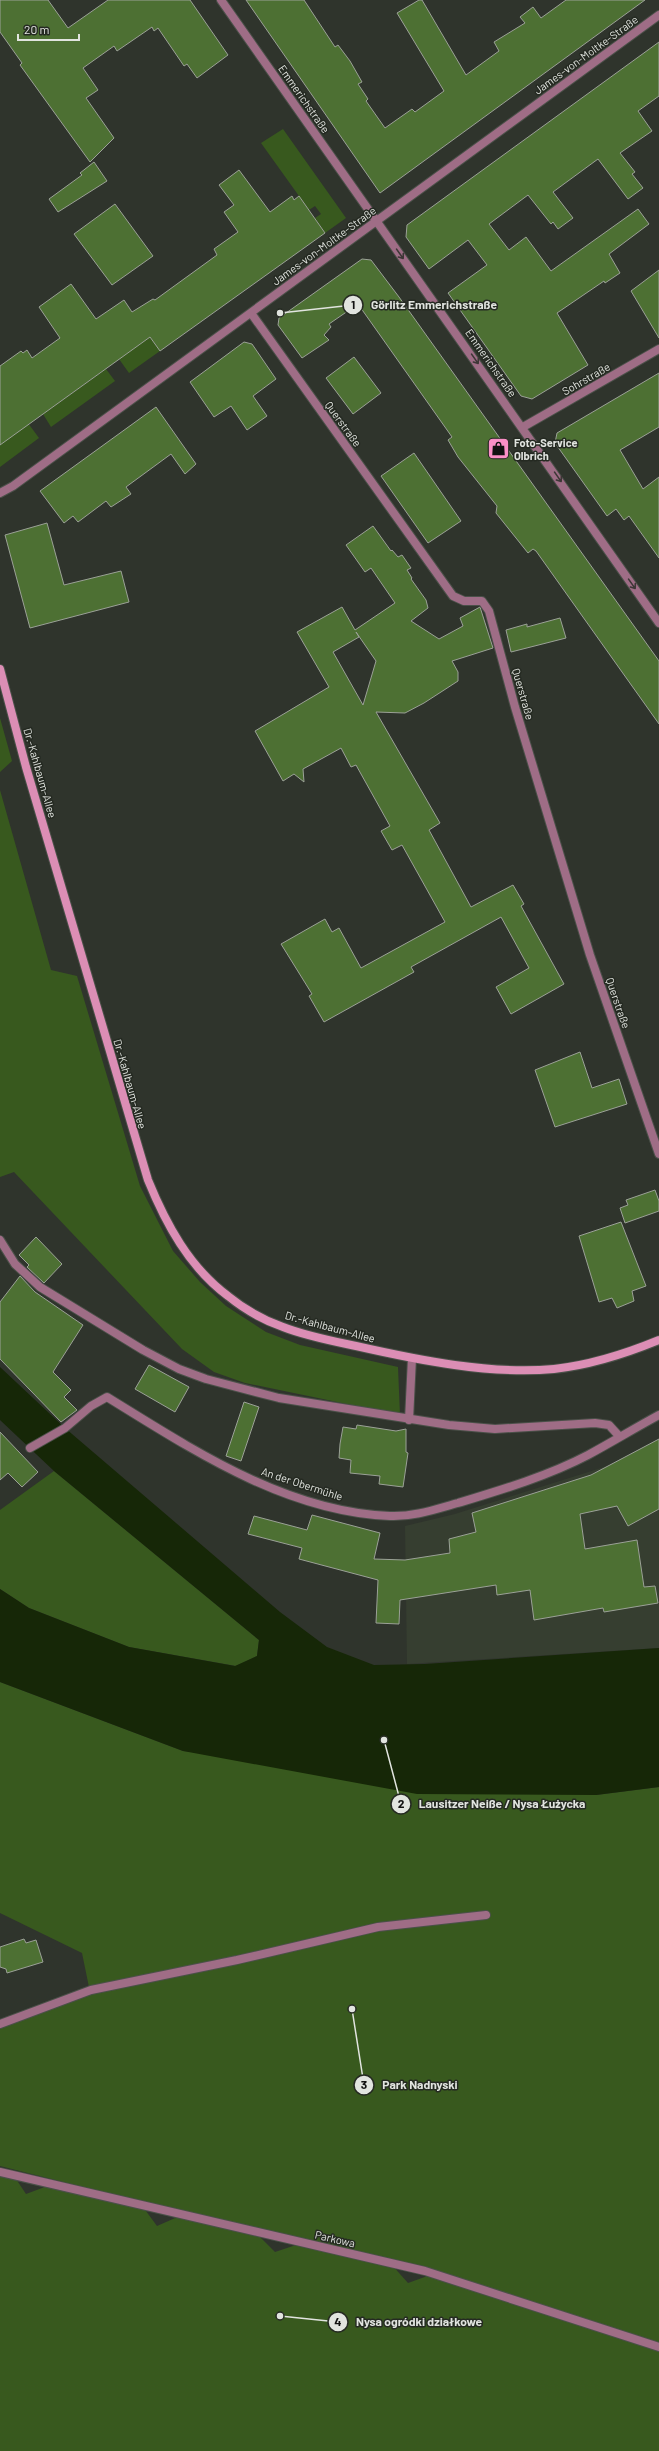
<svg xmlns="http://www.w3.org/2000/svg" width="659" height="2451" viewBox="0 0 659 2451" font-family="Barlow,sans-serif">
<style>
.built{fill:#363e30}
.green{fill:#38591e;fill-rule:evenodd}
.water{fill:#162707}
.building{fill:#4d7033;stroke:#9ba197;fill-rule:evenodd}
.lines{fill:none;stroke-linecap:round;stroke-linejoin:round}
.street-casing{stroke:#4b5049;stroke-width:10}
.secondary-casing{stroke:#4b5049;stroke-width:10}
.street{stroke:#9f6d86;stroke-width:8}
.secondary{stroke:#dc8eb5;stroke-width:8}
.oneway{stroke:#3d3736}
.labels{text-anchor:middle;stroke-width:3;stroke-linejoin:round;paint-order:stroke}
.street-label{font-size:11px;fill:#e1e4df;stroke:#252a22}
.poi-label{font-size:11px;font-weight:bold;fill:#e1e4df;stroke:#252a22;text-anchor:start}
.leader{fill:none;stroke:#e1e4df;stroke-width:1.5}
.callout-dot{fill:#e1e4df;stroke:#252a22;stroke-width:1.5}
.mark-label{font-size:12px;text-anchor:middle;font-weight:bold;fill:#111}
.callout-label{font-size:12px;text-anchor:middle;font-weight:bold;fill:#e1e4df;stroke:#252a22;stroke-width:3;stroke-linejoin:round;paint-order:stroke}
</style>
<rect width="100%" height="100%" fill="#2f342c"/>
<path class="built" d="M 659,1440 L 659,1648 L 407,1664 L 405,1526 L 455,1514 L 617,1463 Z"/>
<path class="green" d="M 283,129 L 346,218 L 325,233 L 315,218 L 321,214 L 315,206 L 309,210 L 261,143 Z
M 150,337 L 160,351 L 129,373 L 119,359 Z
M 106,369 L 115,381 L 51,427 L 43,414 Z
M 0,385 L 39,438 L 0,467 Z
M 0,718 L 12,761 L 0,772 Z
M 0,790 L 51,970 L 77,976 L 140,1186 L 173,1251 L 200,1282 L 226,1306 L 266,1332 L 300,1345 L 398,1367 L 400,1415 L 245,1383 L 214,1372 L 182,1349 L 14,1172 L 0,1177 Z
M 54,1471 L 259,1640 L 257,1656 L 236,1666 L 129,1647 L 29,1608 L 0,1589 L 0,1510 Z
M 0,1682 L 183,1751 L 596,1795 L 659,1787 L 659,2451 L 0,2451 L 0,2172 L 14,2176 L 26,2194 L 50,2185 L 143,2207 L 157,2226 L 182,2215 L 255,2232 L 275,2252 L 302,2243 L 309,2244 L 0,2166 L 0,2026 L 90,1992 L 82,1953 L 0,1913 ZM 391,2264 L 433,2274 L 408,2283 Z"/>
<path class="water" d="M 0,1367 L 65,1428 L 280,1612 L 327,1647 L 374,1665 L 425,1664 L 659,1648 L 659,1787 L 596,1795 L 417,1794 L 183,1751 L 0,1682 L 0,1589 L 29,1608 L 129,1647 L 235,1666 L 257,1656 L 259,1640 L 54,1471 L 0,1420 Z"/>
<path class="building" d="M 0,0 L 48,0 L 68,28 L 108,0 L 190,0 L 228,55 L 197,78 L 187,64 L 184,66 L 158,28 L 154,31 L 152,27 L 117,51 L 114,46 L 83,68 L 98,90 L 86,98 L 114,138 L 90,162 L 20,65 L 22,63 L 0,32 Z
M 246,0 L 304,0 L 335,47 L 338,45 L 350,61 L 362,82 L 358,84 L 368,99 L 366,101 L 385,128 L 412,109 L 415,112 L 444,91 L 397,13 L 419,0 L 422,0 L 466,75 L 499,51 L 494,42 L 525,23 L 520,17 L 533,7 L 541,18 L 566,0 L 645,0 L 380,193 Z
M 659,42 L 659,96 L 638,111 L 652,131 L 620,153 L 635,172 L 632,174 L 643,188 L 628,199 L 598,159 L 553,192 L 573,218 L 558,229 L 553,222 L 551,224 L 528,195 L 489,224 L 509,250 L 526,237 L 551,271 L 638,209 L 649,224 L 609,254 L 620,273 L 605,283 L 604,281 L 557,313 L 588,365 L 532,399 L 521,396 L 448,293 L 487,265 L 468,240 L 429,269 L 406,237 L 407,225 Z
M 94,162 L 107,181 L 58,212 L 49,199 L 82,175 L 80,173 Z
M 239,170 L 270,212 L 292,196 L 294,200 L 299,196 L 325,233 L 160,351 L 150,337 L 0,445 L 0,366 L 21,351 L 23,353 L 27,350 L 32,358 L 60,338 L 39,307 L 71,284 L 96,319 L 124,300 L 132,312 L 153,299 L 155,300 L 217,255 L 214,249 L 238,232 L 224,212 L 234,205 L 219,185 Z
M 115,204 L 153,256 L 112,285 L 74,234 Z
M 362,259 L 371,260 L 399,297 L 659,661 L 659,724 L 536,551 L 533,549 L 528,553 L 496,513 L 497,506 L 458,457 L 448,440 L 452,437 L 358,304 L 329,324 L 331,327 L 324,335 L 329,340 L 302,358 L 278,325 L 279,318 Z
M 659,270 L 659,338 L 631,291 Z
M 244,342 L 252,344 L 276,379 L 253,396 L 267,416 L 247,430 L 231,406 L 214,417 L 190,382 Z
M 354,357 L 381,393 L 353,414 L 326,378 Z
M 659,373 L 659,427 L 620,450 L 643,489 L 659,477 L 659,558 L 629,516 L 624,520 L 616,509 L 607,516 L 555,443 L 557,433 Z
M 156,407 L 196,464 L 185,474 L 171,454 L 126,487 L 131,494 L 111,507 L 106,501 L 78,522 L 73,516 L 64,523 L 40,491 Z
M 414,453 L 461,521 L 428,543 L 381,476 Z
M 47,523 L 64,585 L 121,571 L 129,602 L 30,628 L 5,535 Z
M 373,526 L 391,551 L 392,550 L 398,557 L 402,555 L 411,568 L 407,570 L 412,578 L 411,579 L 426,600 L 428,608 L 411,621 L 439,639 L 463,626 L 460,618 L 480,607 L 493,648 L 452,661 L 458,672 L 458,681 L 424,703 L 405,713 L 376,712 L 440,823 L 429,830 L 471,907 L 513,885 L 524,904 L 521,906 L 564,984 L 511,1014 L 496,987 L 529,968 L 501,917 L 411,967 L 414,972 L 324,1022 L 309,996 L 312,994 L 281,944 L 325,919 L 332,932 L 339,928 L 361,968 L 445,922 L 402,845 L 392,850 L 381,831 L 390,826 L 356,765 L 351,767 L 341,748 L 303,769 L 304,782 L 294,774 L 283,781 L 255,731 L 329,687 L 297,632 L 342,607 L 355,630 L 395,603 L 371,568 L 365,572 L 346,545 ZM 356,632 L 376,661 L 363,705 L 333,652 L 359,637 Z
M 560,618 L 566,638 L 511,652 L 506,630 L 527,624 L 527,627 Z
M 580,1052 L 592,1088 L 619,1079 L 627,1104 L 555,1127 L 535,1070 Z
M 655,1190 L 659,1201 L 659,1211 L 625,1223 L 620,1208 L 628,1205 L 626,1200 Z
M 621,1222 L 646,1286 L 632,1291 L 634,1301 L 617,1308 L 612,1298 L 599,1302 L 579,1236 Z
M 36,1237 L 62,1264 L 44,1283 L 27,1267 L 29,1265 L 19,1255 Z
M 20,1276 L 35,1292 L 83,1325 L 53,1372 L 71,1390 L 64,1397 L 77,1410 L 61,1422 L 0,1359 L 0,1302 Z
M 149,1365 L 189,1387 L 175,1412 L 135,1389 Z
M 244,1402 L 259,1407 L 241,1461 L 226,1456 Z
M 357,1425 L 396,1431 L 406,1429 L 406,1452 L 408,1453 L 403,1487 L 379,1484 L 380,1476 L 350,1473 L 351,1460 L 339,1458 L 340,1444 L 343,1427 L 356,1429 Z
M 0,1432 L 38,1472 L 22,1487 L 8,1473 L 0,1480 Z
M 659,1439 L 659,1509 L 628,1526 L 617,1506 L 580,1514 L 585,1549 L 637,1540 L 644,1587 L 655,1586 L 658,1603 L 604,1612 L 603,1608 L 534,1620 L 530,1590 L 497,1595 L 496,1585 L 400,1600 L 399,1624 L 376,1623 L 378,1580 L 299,1559 L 302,1548 L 248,1534 L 254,1516 L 307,1530 L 312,1515 L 380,1533 L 374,1559 L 405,1560 L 450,1553 L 449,1539 L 476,1532 L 472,1513 L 591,1475 Z
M 24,1939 L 26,1943 L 36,1940 L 43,1962 L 7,1973 L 6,1969 L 0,1967 L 0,1947 Z"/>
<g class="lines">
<defs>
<path id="street" d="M 221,0 L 659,623
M 251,313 L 453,596 L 464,601 L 482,601 L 489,611 L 515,707 L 590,955 L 659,1154
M 523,427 L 659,349
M 0,493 L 13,486 L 659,15
M 0,1240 L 15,1264 L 40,1287 L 143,1350 L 179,1369 L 206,1379 L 279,1398 L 449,1425 L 495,1429 L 595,1423 L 609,1425 L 619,1436
M 409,1420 L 412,1358
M 30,1448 L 65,1428 L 91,1406 L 107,1397 C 193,1450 286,1512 390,1516 C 414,1517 436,1509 458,1503 C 501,1490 548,1476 588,1455 C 612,1442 635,1428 659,1415
M 0,2024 L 91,1990 L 237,1960 L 378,1927 L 486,1915
M 0,2172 L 425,2271 L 659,2347"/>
<path id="secondary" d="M 0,669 L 26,767 L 148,1180 C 166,1224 189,1267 228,1296 C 244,1309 263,1320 283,1327 C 306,1336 332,1341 356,1346 C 418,1360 491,1375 554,1369 C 591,1365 625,1354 659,1340"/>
</defs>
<use href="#street" class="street-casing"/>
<use href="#secondary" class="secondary-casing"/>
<use href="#street" class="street"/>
<use href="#secondary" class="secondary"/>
</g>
<defs><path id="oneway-shaft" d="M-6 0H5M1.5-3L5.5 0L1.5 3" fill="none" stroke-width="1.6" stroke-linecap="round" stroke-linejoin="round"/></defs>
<g class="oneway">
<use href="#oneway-shaft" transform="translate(400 254) rotate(55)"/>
<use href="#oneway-shaft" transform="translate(475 359) rotate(55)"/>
<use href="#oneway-shaft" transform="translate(558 477) rotate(55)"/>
<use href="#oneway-shaft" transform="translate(632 584) rotate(55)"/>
</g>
<defs>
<symbol id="shop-square" viewBox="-11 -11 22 22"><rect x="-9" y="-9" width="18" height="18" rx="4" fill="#fa8fc6" stroke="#252a22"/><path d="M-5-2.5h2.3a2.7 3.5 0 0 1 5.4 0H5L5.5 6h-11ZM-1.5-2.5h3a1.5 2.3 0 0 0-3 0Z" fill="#111"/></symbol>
</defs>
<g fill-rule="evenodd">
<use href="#shop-square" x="486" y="436" width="25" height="25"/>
</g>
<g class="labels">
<g class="street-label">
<text transform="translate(586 55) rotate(-36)" y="4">James-von-Moltke-Straße</text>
<text transform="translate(304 99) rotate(55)" y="4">Emmerichstraße</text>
<text transform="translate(324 246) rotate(-36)" y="4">James-von-Moltke-Straße</text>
<text transform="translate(491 363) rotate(55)" y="4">Emmerichstraße</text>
<text transform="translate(586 379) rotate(-30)" y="4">Sohrstraße</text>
<text transform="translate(343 424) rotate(54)" y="4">Querstraße</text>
<text transform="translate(523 694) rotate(74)" y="4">Querstraße</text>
<text transform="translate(40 773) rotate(74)" y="4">Dr.-Kahlbaum-Allee</text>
<text transform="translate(618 1003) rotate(71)" y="4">Querstraße</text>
<text transform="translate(130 1084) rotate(74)" y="4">Dr.-Kahlbaum-Allee</text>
<text transform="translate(330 1327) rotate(15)" y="4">Dr.-Kahlbaum-Allee</text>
<text transform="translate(302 1484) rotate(18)" y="4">An der Obermühle</text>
<text transform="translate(335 2239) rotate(13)" y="4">Parkowa</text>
</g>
<g class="poi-label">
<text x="514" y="447">Foto-Service<tspan x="514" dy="13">Olbrich</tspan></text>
</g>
</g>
<path class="leader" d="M280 313L353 305M384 1740L401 1804M352 2009L364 2085M280 2316L338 2322"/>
<g class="callout-dot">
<circle cx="280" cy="313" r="4"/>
<circle cx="384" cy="1740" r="4"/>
<circle cx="352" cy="2009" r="4"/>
<circle cx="280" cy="2316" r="4"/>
<circle cx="353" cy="305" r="10"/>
<circle cx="401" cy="1804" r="10"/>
<circle cx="364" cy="2085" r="10"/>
<circle cx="338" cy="2322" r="10"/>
</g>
<g class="mark-label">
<text x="353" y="309">1</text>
<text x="401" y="1808">2</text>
<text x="364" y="2089">3</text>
<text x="338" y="2326">4</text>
</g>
<g class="callout-label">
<text x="434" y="309">Görlitz Emmerichstraße</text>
<text x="502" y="1808">Lausitzer Neiße / Nysa Łużycka</text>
<text x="420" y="2089">Park Nadnyski</text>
<text x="419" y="2326">Nysa ogródki działkowe</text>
</g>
<path d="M18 34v6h61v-6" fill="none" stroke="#e1e4df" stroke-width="2"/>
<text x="24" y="34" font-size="12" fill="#e1e4df" stroke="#252a22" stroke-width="3" paint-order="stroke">20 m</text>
</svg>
